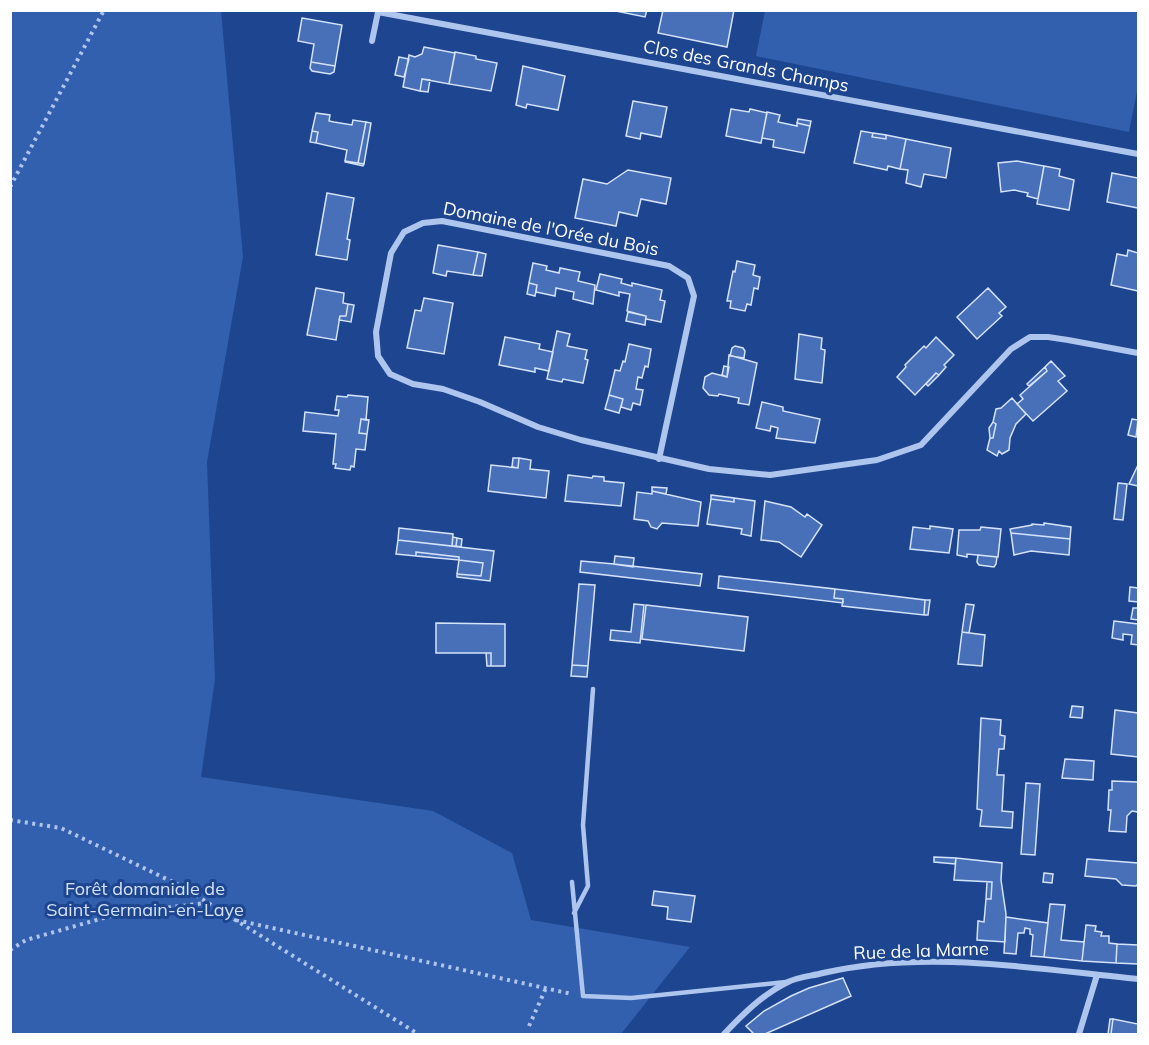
<svg xmlns="http://www.w3.org/2000/svg" width="1149" height="1045" viewBox="0 0 1149 1045" font-family="Mulish,sans-serif">
<style>
.green{fill:#325fae}
.building{fill:#4770b8;stroke:#d4e2fa;stroke-width:1.5}
.lines{fill:none;stroke-linecap:round;stroke-linejoin:round}
.path{stroke:#aec5ed;stroke-width:4;stroke-dasharray:3 4.5;stroke-linecap:butt}
.service{stroke:#aec5ed;stroke-width:4.5}
.minor{stroke:#aec5ed;stroke-width:6}
.labels{text-anchor:middle;stroke-width:6;stroke-linejoin:round;paint-order:stroke}
.street-label{font-size:18px;fill:#fff;stroke:#1e4690}
.park-label{font-size:18px;fill:#d4e2fa;stroke:#1e4690}
</style>
<rect width="100%" height="100%" fill="#1e4690"/>
<path class="green" d="M 10,11 L 221,11 L 243,257 L 207,462 L 215,679 L 201,777 L 433,811 L 512,853 L 531,920 L 690,947 L 621,1034 L 11,1034 Z
M 765,11 L 1138,11 L 1138,86 L 1129,132 L 756,56 Z"/>
<path class="building" d="M 611,10 L 647,10 L 645,17 Z
M 663,10 L 734,10 L 727,47 L 658,33 Z
M 302,18 L 342,25 L 335,66 L 311,62 L 314,44 L 298,41 Z
M 424,47 L 455,53 L 449,84 L 422,79 L 420,91 L 403,87 L 409,55 L 415,57 L 422,54 Z
M 455,52 L 476,56 L 476,59 L 497,63 L 491,91 L 449,84 Z
M 399,57 L 409,59 L 404,77 L 395,75 Z
M 311,62 L 335,66 L 334,72 L 330,74 L 312,71 L 310,68 Z
M 523,66 L 565,76 L 558,110 L 527,104 L 526,108 L 516,105 Z
M 422,79 L 430,80 L 428,92 L 420,91 Z
M 633,101 L 667,107 L 661,137 L 641,133 L 640,139 L 626,136 Z
M 731,109 L 749,112 L 750,109 L 767,113 L 761,143 L 726,136 Z
M 767,112 L 780,115 L 778,122 L 797,126 L 797,123 L 810,126 L 804,153 L 773,147 L 774,140 L 762,138 Z
M 316,113 L 330,115 L 329,121 L 334,122 L 352,125 L 353,120 L 366,122 L 358,163 L 345,161 L 347,150 L 316,143 L 318,132 L 312,131 Z
M 798,119 L 811,121 L 810,126 L 797,123 Z
M 366,122 L 371,123 L 364,164 L 358,163 Z
M 312,131 L 318,132 L 316,143 L 310,142 Z
M 861,131 L 873,133 L 872,137 L 886,139 L 886,135 L 906,139 L 900,169 L 888,166 L 887,170 L 854,163 Z
M 873,133 L 886,135 L 886,139 L 872,137 Z
M 906,139 L 951,148 L 946,178 L 924,174 L 921,187 L 906,183 L 908,170 L 900,169 Z
M 345,161 L 364,164 L 363,166 L 345,162 Z
M 1017,161 L 1044,166 L 1038,199 L 1027,196 L 1028,193 L 1014,190 L 1001,192 L 998,163 Z
M 1044,166 L 1060,169 L 1059,176 L 1074,180 L 1069,210 L 1037,204 Z
M 628,170 L 671,178 L 666,204 L 641,199 L 637,216 L 619,212 L 616,226 L 575,218 L 583,179 L 607,184 Z
M 1112,173 L 1138,178 L 1138,208 L 1107,202 Z
M 327,193 L 354,198 L 347,239 L 350,240 L 347,260 L 316,255 Z
M 438,245 L 478,252 L 473,275 L 447,271 L 446,276 L 433,273 Z
M 1128,250 L 1138,253 L 1138,291 L 1111,285 L 1117,254 L 1127,256 Z
M 478,252 L 486,254 L 482,276 L 473,275 Z
M 737,261 L 755,265 L 753,275 L 760,277 L 758,289 L 754,288 L 751,305 L 747,304 L 745,311 L 730,308 L 731,301 L 727,301 L 733,271 L 735,272 Z
M 533,263 L 547,266 L 546,270 L 559,273 L 560,268 L 580,272 L 578,281 L 595,285 L 593,304 L 573,299 L 574,292 L 556,288 L 555,296 L 536,292 L 537,285 L 529,283 Z
M 600,274 L 622,279 L 621,283 L 632,286 L 632,283 L 662,290 L 660,300 L 665,301 L 661,322 L 646,319 L 646,316 L 627,311 L 630,294 L 619,292 L 619,296 L 596,290 Z
M 529,283 L 537,285 L 535,296 L 527,294 Z
M 316,288 L 344,293 L 343,303 L 348,304 L 346,316 L 340,316 L 336,340 L 307,335 Z
M 988,288 L 1006,307 L 999,313 L 1002,316 L 977,339 L 957,317 Z
M 424,298 L 453,303 L 444,354 L 407,348 L 415,310 L 421,311 Z
M 348,304 L 354,305 L 351,322 L 339,320 L 340,316 L 346,316 Z
M 628,312 L 646,316 L 645,325 L 626,321 Z
M 557,331 L 570,334 L 567,346 L 587,350 L 585,359 L 588,360 L 583,383 L 563,379 L 562,382 L 547,379 Z
M 799,334 L 822,338 L 821,349 L 825,350 L 822,383 L 795,379 Z
M 505,337 L 540,344 L 539,349 L 553,352 L 549,371 L 535,368 L 535,372 L 499,365 Z
M 936,337 L 954,355 L 944,365 L 946,367 L 939,375 L 936,373 L 915,395 L 897,377 L 906,367 L 905,365 L 924,346 L 926,348 Z
M 629,344 L 651,349 L 648,367 L 645,366 L 642,378 L 638,377 L 636,389 L 643,390 L 640,405 L 633,403 L 631,410 L 621,407 L 623,399 L 609,395 L 615,370 L 620,371 L 623,361 L 625,362 Z
M 735,346 L 743,348 L 745,351 L 744,358 L 730,356 L 732,348 Z
M 729,355 L 757,363 L 749,405 L 738,403 L 739,398 L 719,394 L 718,396 L 709,395 L 703,388 L 705,377 L 712,373 L 727,377 Z
M 1051,361 L 1065,376 L 1058,381 L 1067,391 L 1033,421 L 1017,404 L 1023,399 L 1020,395 L 1047,371 L 1045,367 Z
M 724,366 L 729,367 L 727,377 L 722,375 Z
M 1045,367 L 1047,371 L 1029,386 L 1027,384 Z
M 936,373 L 939,375 L 928,386 L 926,384 Z
M 348,395 L 368,397 L 366,420 L 361,419 L 359,433 L 367,434 L 365,450 L 356,449 L 354,467 L 351,466 L 350,470 L 335,468 L 336,464 L 333,464 L 336,434 L 303,431 L 305,412 L 338,416 L 339,410 L 335,410 L 337,396 L 347,397 Z
M 609,395 L 623,399 L 619,413 L 605,409 Z
M 1012,398 L 1026,414 L 1016,424 L 1010,438 L 1009,450 L 1002,454 L 999,451 L 997,456 L 987,450 L 990,438 L 993,438 L 996,424 L 993,422 L 996,409 L 1001,408 Z
M 762,402 L 783,407 L 783,411 L 820,419 L 815,443 L 776,438 L 778,428 L 771,426 L 770,431 L 756,428 Z
M 361,419 L 369,420 L 367,434 L 359,433 Z
M 1132,419 L 1138,420 L 1136,437 L 1128,435 Z
M 993,422 L 996,424 L 993,438 L 990,438 L 989,428 Z
M 513,458 L 519,458 L 518,468 L 512,467 Z
M 519,458 L 531,460 L 530,469 L 549,471 L 546,498 L 488,491 L 491,465 L 518,468 Z
M 1138,465 L 1138,486 L 1129,484 Z
M 568,475 L 592,478 L 593,476 L 604,477 L 604,481 L 624,483 L 621,506 L 565,501 Z
M 1118,483 L 1127,484 L 1123,520 L 1114,519 Z
M 652,487 L 667,488 L 666,494 L 652,491 Z
M 652,491 L 701,502 L 698,526 L 662,523 L 657,529 L 651,527 L 648,521 L 634,519 L 637,492 L 652,494 Z
M 711,495 L 734,498 L 734,502 L 711,499 Z
M 734,498 L 755,501 L 751,536 L 741,534 L 742,529 L 707,524 L 711,499 L 734,502 Z
M 765,501 L 791,507 L 805,517 L 807,514 L 822,525 L 801,557 L 779,542 L 761,540 Z
M 1044,523 L 1071,527 L 1070,539 L 1011,533 L 1010,529 L 1032,525 L 1032,524 L 1044,525 Z
M 930,526 L 953,529 L 949,553 L 910,549 L 913,527 L 930,529 Z
M 981,527 L 1001,529 L 998,557 L 967,554 L 967,557 L 957,555 L 959,530 L 980,530 Z
M 399,528 L 453,534 L 452,546 L 398,540 Z
M 1011,533 L 1070,539 L 1069,555 L 1031,551 L 1014,555 Z
M 453,537 L 457,538 L 456,546 L 452,546 Z
M 457,538 L 462,539 L 461,547 L 456,546 Z
M 398,540 L 494,551 L 490,581 L 457,577 L 457,574 L 481,576 L 483,563 L 459,560 L 459,557 L 416,552 L 416,556 L 396,554 Z
M 416,552 L 459,557 L 459,560 L 416,556 Z
M 978,555 L 997,557 L 996,564 L 994,567 L 979,565 L 977,562 Z
M 615,556 L 634,558 L 633,567 L 614,564 Z
M 459,560 L 483,563 L 481,576 L 457,574 Z
M 581,561 L 614,564 L 702,574 L 700,586 L 580,572 Z
M 719,576 L 835,589 L 834,598 L 843,599 L 843,603 L 718,588 Z
M 579,584 L 595,585 L 588,666 L 572,665 Z
M 1130,587 L 1138,588 L 1138,602 L 1129,601 Z
M 835,589 L 925,600 L 924,615 L 842,606 L 843,599 L 834,598 Z
M 925,600 L 930,600 L 928,615 L 924,615 Z
M 634,604 L 644,605 L 640,643 L 610,640 L 611,630 L 631,632 Z
M 966,604 L 974,605 L 969,633 L 962,632 Z
M 646,605 L 748,617 L 744,651 L 642,639 Z
M 1133,608 L 1138,608 L 1138,620 L 1131,619 Z
M 1114,621 L 1138,624 L 1138,645 L 1131,644 L 1132,635 L 1123,634 L 1123,640 L 1112,638 Z
M 436,623 L 505,624 L 505,666 L 491,666 L 491,653 L 436,653 Z
M 962,632 L 985,635 L 982,666 L 958,664 Z
M 486,653 L 491,653 L 491,666 L 487,666 Z
M 572,665 L 588,666 L 587,677 L 571,676 Z
M 1072,706 L 1083,707 L 1082,718 L 1070,717 Z
M 1115,710 L 1138,713 L 1138,757 L 1111,754 Z
M 981,718 L 1001,720 L 1000,735 L 1005,736 L 1004,749 L 999,749 L 997,775 L 1004,775 L 1002,811 L 1013,812 L 1012,828 L 980,826 L 982,810 L 977,809 Z
M 1065,759 L 1094,761 L 1093,780 L 1062,778 Z
M 1112,781 L 1138,782 L 1138,812 L 1132,811 L 1127,816 L 1126,832 L 1109,831 L 1111,810 L 1108,810 L 1109,790 L 1112,790 Z
M 1026,783 L 1040,784 L 1035,855 L 1021,854 Z
M 934,857 L 956,858 L 955,864 L 934,862 Z
M 956,858 L 1002,863 L 1001,880 L 1006,914 L 1005,942 L 977,940 L 978,921 L 984,922 L 986,899 L 991,899 L 992,882 L 954,880 Z
M 1087,859 L 1138,863 L 1138,884 L 1136,886 L 1122,885 L 1116,879 L 1085,876 Z
M 1044,873 L 1053,874 L 1052,883 L 1043,882 Z
M 987,882 L 992,882 L 991,899 L 986,899 Z
M 654,891 L 695,896 L 691,922 L 667,919 L 668,907 L 652,905 Z
M 1050,904 L 1065,905 L 1061,940 L 1084,942 L 1082,961 L 1044,957 Z
M 1006,917 L 1048,923 L 1044,957 L 1031,956 L 1033,935 L 1030,934 L 1030,929 L 1025,928 L 1024,933 L 1018,933 L 1016,954 L 1004,953 Z
M 1086,925 L 1096,926 L 1095,931 L 1102,932 L 1101,936 L 1109,936 L 1109,943 L 1117,944 L 1116,963 L 1082,961 Z
M 1117,944 L 1138,945 L 1138,964 L 1116,963 Z
M 843,978 L 851,996 L 765,1034 L 754,1034 L 746,1026 L 764,1011 L 791,996 L 809,988 Z
M 1110,1019 L 1113,1019 L 1111,1034 L 1108,1034 Z
M 1113,1019 L 1138,1024 L 1138,1034 L 1111,1034 Z"/>
<g class="lines">
<path class="path" d="M 10,187 L 104,10
M 10,820 L 61,828 L 181,886 L 418,1034
M 236,920 L 572,994
M 10,950 L 26,940 L 121,913 L 206,903
M 529,1026 L 546,988"/>
<path class="service" d="M 572,882 L 583,996 L 631,998 L 786,982
M 574,913 L 588,886 L 583,825 L 593,689"/>
<path class="minor" d="M 372,41 L 378,12 L 1138,154
M 659,459 L 694,296 L 688,278 L 669,266 L 442,221 L 423,223 L 404,232 L 391,253 L 376,332 L 378,356 L 390,374 L 413,384 L 443,389 L 480,402 L 538,427 L 581,440 L 709,469 L 770,475 L 877,460 L 921,445 L 1011,349 L 1030,337 L 1048,337 L 1068,340 L 1138,353
M 724,1034 C 743,1014 763,994 788,982 C 798,977 812,976 823,973 C 926,949 1035,969 1138,979
M 1079,1034 L 1097,975"/>
</g>
<g class="labels">
<g class="street-label">
<text transform="translate(746 66) rotate(11)" y="6">Clos des Grands Champs</text>
<text transform="translate(551 229) rotate(11)" y="6">Domaine de l'Orée du Bois</text>
<text transform="translate(921 951) rotate(-2)" y="6">Rue de la Marne</text>
</g>
<g class="park-label">
<text x="145" y="895">Forêt domaniale de<tspan x="145" dy="21">Saint-Germain-en-Laye</tspan></text>
</g>
</g>
<rect width="1149" height="1045" fill="none" stroke="#ffffff" stroke-width="24"/>
</svg>
